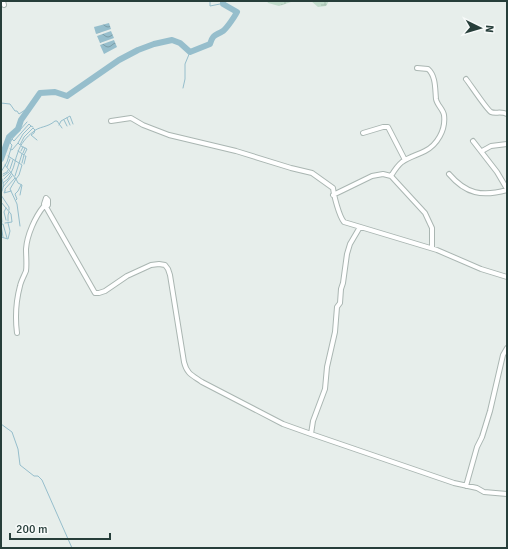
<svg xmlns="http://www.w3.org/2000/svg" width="508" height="549" viewBox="0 0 508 549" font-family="Signika,sans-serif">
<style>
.wetland{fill:url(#wetland-marsh)}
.water{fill:url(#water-waves)}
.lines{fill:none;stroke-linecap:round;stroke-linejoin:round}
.stream{stroke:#96becc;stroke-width:1}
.river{stroke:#96becc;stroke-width:6}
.minor-casing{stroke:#aab6b2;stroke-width:6}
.minor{stroke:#fff;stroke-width:4}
</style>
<defs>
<pattern id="wetland-marsh" width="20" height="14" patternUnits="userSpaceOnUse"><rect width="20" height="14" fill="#c2dccc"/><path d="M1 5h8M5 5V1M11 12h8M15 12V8" fill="none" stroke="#a7beb0"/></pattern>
<pattern id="water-waves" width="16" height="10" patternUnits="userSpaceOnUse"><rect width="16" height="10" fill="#96becc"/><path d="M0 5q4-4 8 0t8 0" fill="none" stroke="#7a9ca7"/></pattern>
</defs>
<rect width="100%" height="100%" fill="#e7eeeb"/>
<path class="wetland" d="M 267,1 L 294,1 L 279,6 L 268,3 Z
M 311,1 L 329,1 L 326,6 L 318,7 Z"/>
<path class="water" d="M 109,23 L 111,29 L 96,34 L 94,27 Z
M 111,31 L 114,38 L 100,43 L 97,36 Z
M 114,40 L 117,47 L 104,54 L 100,45 Z"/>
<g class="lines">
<path class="stream" d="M 210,1 L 210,6 L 220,4 L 223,2
M 183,88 L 185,79 L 185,64 L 190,52
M 1,103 L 10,104 L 15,111 L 17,111 L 19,114 L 25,110 L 27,109
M 67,118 L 70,125
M 64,120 L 67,126
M 59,125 L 61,121 L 70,116 L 73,124
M 12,139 L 27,122
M 18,143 L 23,134 L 31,126 L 33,127
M 10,149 L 12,150 L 18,143 L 20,145 L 24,137 L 33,128 L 35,130 L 34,133 L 31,135 L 37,140
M 18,151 L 24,155 L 27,149 L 21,146
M 21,151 L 23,147
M 23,153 L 25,148
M 8,156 L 22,165 L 19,175 L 16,179 L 18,183 L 22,185 L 20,195
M 22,163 L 24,155
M 24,164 L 26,156 L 25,156
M 5,165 L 16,179 L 10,189 L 17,204 L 20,226
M 7,167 L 10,159
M 10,169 L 13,160
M 1,172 L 7,162 L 12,145 L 10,143 L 12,139 L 14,141 L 29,124 L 31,126
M 11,173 C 15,166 15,159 18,152 C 20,145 27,136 33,132 C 39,126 47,128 55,121 L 57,121 L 62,128
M 3,174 L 7,172 L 8,170
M 3,176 L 9,172
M 15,176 L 22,154
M 1,177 C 4,182 4,188 1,193
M 4,179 L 11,172
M 3,183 L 8,179 L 11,174
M 3,187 L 12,176
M 5,191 L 5,189 L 15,178
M 5,191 L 4,193 L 11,191
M 1,195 L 9,207 L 9,210
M 16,200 L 17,199 L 15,194 L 18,191 L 21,185
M 1,202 L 11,214 L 12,222 L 5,223
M 6,208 L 4,212 L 6,220
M 1,210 L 2,222
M 8,221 L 8,215 L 9,212
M 1,224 L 3,224 L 7,238
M 1,225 L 3,237
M 1,237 L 8,239 L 10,231 L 8,223
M 1,424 L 12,432 L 18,449 L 20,465 L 34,476 L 38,476 L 42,480 L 72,548"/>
<path class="river" d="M 1,159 L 9,137 L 18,129 L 21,120 L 40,93 L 55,92 L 67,96 L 119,60 L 138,50 L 154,44 L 172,40 L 180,43 L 190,52 L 210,44 C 213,34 215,36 223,31 C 227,28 235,16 237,12 L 223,4 L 223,1"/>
<defs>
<path id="minor" d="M 3,1 L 4,5
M 466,79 C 470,84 487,110 491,112 C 495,114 501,111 507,114
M 111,121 L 131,118 L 143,125 L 169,135 L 236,151 L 291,168 L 312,173 L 333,188 C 334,196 339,216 344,222 L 437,250 L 481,269 L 507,277
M 363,133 L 383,127 L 388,127 L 405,160
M 473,141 L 497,172 L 507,189
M 482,151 L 491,146 L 507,144
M 449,174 C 466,194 482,197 507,190
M 391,176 C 394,171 397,166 402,162 C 409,157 417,155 425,151 C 437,145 446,130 444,115 C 443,109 437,105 436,99 C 435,89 436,76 428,69 L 417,68
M 333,195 L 372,176 L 383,174 L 391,176 L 425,213 L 432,228 L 432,248
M 46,198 L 48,200 L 48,205 L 45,207 L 44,204 Z
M 46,207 L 95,293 L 99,293 L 105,291 L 127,276 L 151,265 L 159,264 L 165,265 L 168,269 L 170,275 L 184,362 C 187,374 192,375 202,382 L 283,424 L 311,434
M 360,227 L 350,244 L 347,254 L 343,283 L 341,289 L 340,303 L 337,307 L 335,332 L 327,367 L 325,389 L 313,421 L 311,434 L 454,483 L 477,488 L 484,492 L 507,494
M 17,333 C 15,317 16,301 20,286 C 21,281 24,276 26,271 C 27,264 26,256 26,249 C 27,235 35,217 44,206
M 466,486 L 477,447 L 482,437 L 490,411 L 503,355 L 507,348"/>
</defs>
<use href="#minor" class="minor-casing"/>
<use href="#minor" class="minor"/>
</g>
<rect width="508" height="549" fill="none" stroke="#273e3a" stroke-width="4"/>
<g transform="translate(480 28) rotate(95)" stroke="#f7faf9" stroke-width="3" paint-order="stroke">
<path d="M0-3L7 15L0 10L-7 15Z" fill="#273e3a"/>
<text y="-6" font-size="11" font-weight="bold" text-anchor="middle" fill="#273e3a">N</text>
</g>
<path d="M10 533v6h100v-6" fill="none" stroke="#273e3a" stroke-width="2"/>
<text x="16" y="533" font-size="12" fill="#273e3a" stroke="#f7faf9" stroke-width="3" paint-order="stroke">200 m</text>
</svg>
